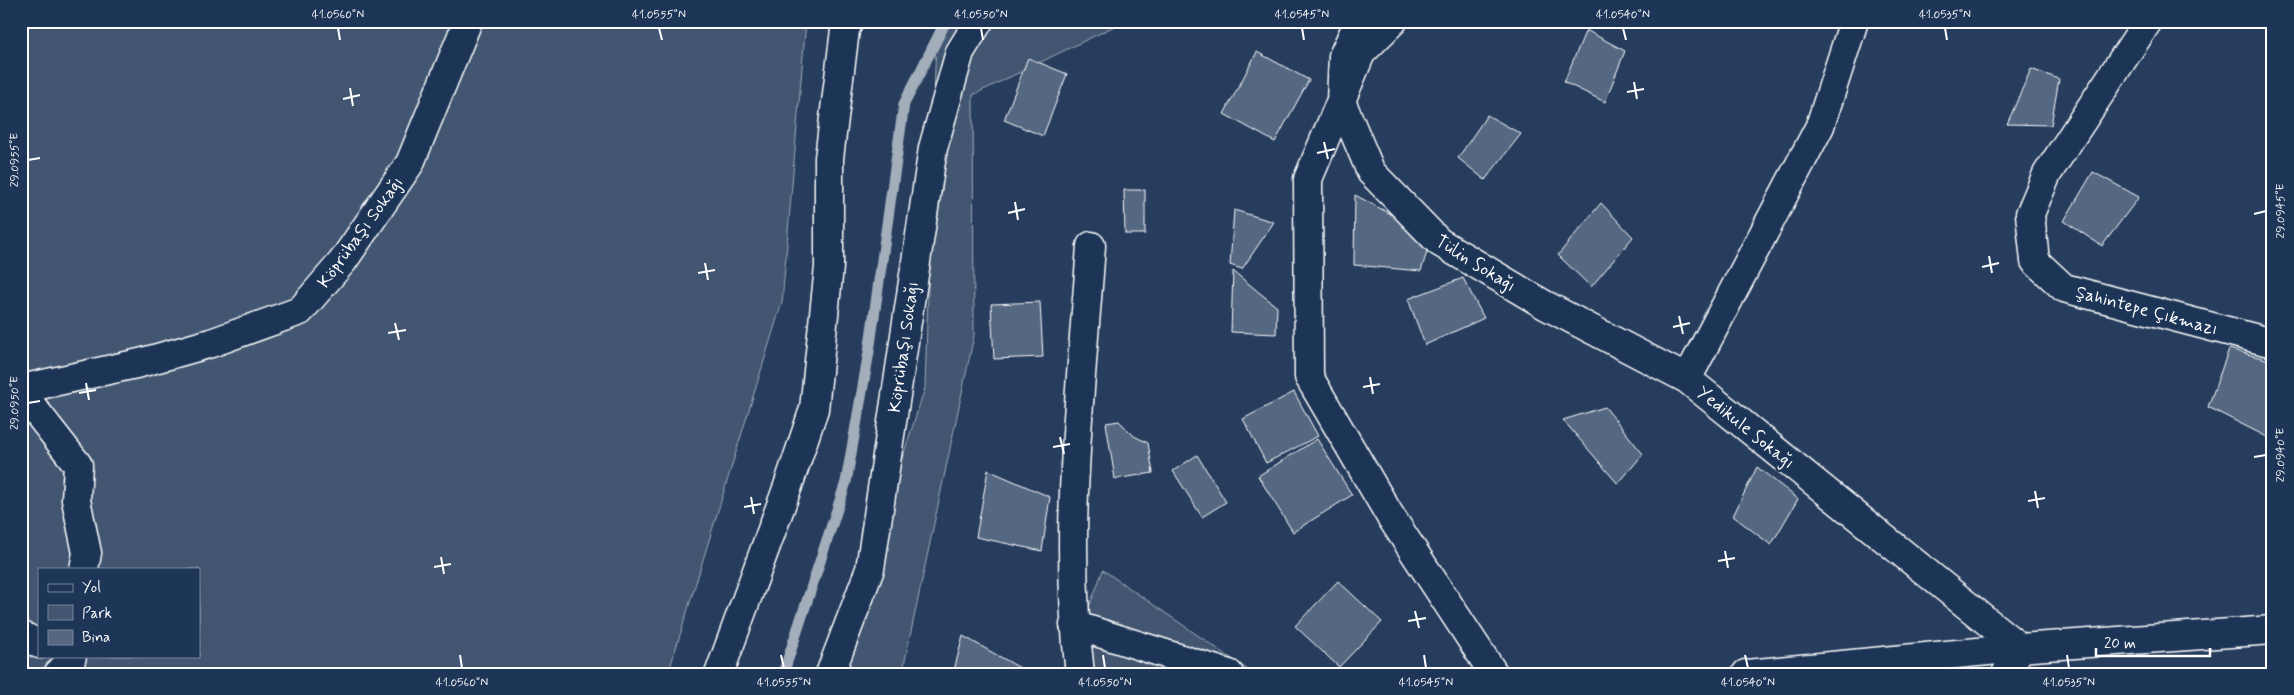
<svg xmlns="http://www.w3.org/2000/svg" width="2294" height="695" viewBox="0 0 2294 695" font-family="Mynerve,sans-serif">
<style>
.green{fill:#425672;stroke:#a0aab8;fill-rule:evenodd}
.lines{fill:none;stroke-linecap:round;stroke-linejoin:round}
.stream{stroke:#a4aebb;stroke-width:11}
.building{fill:#556781;stroke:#fff}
.minor-casing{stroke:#fff;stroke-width:31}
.minor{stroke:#1d3557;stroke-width:28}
.ticks{fill:none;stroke:#fff;stroke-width:2}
.labels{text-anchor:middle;stroke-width:4.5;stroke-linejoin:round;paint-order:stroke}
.street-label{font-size:18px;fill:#fff;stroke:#1d3557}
.neatline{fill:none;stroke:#fff;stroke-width:2}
.ticks-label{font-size:12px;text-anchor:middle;fill:#fff}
</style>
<rect width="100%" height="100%" fill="#263d5e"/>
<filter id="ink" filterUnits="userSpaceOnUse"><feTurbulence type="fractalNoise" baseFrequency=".02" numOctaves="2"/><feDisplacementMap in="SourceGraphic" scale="10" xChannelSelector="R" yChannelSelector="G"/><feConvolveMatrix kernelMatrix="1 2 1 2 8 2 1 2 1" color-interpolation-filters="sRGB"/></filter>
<g filter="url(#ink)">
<path class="green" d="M 21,21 L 806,21 L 782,302 L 668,674 L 21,674 ZM 39,569 L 199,569 L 199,656 L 39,656 Z
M 945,21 L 1125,21 L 973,95 L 974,336 L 902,674 L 832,674 L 925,388 L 936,35 Z
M 1103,570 L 1254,674 L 1064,674 Z
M 1849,667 L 1845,674 L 1575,674 L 1575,672 Z"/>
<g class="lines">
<path class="stream" d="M 783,674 L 846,482 L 869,352 L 904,104 L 946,21"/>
</g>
<path class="building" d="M 1586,30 L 1625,51 L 1605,102 L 1564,82 Z
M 1257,52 L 1309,80 L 1275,142 L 1224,114 Z
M 1028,58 L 1067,74 L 1043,136 L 1004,120 Z
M 2031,69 L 2059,79 L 2051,125 L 2007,124 Z
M 1487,115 L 1521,134 L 1485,180 L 1458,158 Z
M 2093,172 L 2139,197 L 2102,246 L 2064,221 Z
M 1124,190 L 1145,190 L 1145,234 L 1125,234 Z
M 1355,195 L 1432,236 L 1421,271 L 1354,265 Z
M 1601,203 L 1633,237 L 1591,287 L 1558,255 Z
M 1234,210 L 1274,222 L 1242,269 L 1230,265 Z
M 1233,271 L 1277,307 L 1276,334 L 1231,332 Z
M 1463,278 L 1484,318 L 1425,345 L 1408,299 Z
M 1040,302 L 1043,357 L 994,359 L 991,304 Z
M 2229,349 L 2273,361 L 2273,440 L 2208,407 Z
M 1294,392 L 1318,436 L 1266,463 L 1243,419 Z
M 1605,407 L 1643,454 L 1618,484 L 1563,420 Z
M 1119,421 L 1134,436 L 1148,443 L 1153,473 L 1115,479 L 1106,423 Z
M 1317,439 L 1352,495 L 1293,532 L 1258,476 Z
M 1197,455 L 1226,502 L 1202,517 L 1173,471 Z
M 1757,467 L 1798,499 L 1771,545 L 1733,516 Z
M 988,470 L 1050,497 L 1042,551 L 976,537 Z
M 1338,581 L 1382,622 L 1339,667 L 1295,626 Z
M 963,636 L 1029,673 L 1029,674 L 953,674 Z"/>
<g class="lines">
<defs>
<path id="minor" d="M 1359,21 L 1343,56 L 1341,101 L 1371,172 L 1439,242 L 1545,305 L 1687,379
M 1393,21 L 1361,53 L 1308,179 L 1309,377 L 1389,514 L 1494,674
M 1854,21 L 1820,126 L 1687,379 L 2020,648 L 2006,674
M 2148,21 L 2047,174 L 2030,214 L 2035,261 L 2064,288 L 2273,343
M 21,389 L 140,363 L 211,343 L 300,311 L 343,261 L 410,163 L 468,21
M 21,392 L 78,465 L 76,500 L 87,553 L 84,569
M 1074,625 L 1229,674
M 21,635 L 39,644
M 58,674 L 71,660 L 72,656
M 719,674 L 788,486 L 814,409 L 829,267 L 829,158 L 845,30 L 849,21
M 830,674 L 870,569 L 933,148 L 960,52 L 979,21
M 1080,674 C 1063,532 1081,388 1091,246
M 1746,674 L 2020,648 L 2273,630"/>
</defs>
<use href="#minor" class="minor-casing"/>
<use href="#minor" class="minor"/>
</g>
</g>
<path class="ticks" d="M 338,28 L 340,40M 659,28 L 662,40M 981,28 L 983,40M 1302,28 L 1304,40M 1623,28 L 1626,40M 1945,28 L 1947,40M 1634,82 L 1637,99M 350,88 L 353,106M 1627,92 L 1644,89M 343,99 L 360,95M 1324,142 L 1328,159M 1317,153 L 1335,149M 28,160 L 40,158M 1015,202 L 1018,220M 1008,213 L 1025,209M 2254,214 L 2266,211M 1989,256 L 1992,273M 705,263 L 708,280M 1982,267 L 1999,263M 698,273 L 715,270M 1679,316 L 1683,334M 395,323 L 399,340M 1673,327 L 1690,323M 388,333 L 406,330M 1370,377 L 1373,394M 86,383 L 89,400M 1363,387 L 1380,384M 79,393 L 96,390M 28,403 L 40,401M 1060,437 L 1064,454M 1053,447 L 1070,444M 2254,457 L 2266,455M 2035,491 L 2038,508M 751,497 L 754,514M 2028,501 L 2045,498M 744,507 L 761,504M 1725,551 L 1728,568M 441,557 L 444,574M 1718,561 L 1735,558M 434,567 L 451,564M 1415,611 L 1419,628M 1408,621 L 1426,618M 460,655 L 462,668M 781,655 L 784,668M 1103,655 L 1105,668M 1424,655 L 1426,668M 1745,655 L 1748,668M 2067,655 L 2069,668"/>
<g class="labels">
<g class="street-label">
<text transform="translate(360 232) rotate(-54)" y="6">Köprübaşı Sokağı</text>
<text transform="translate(1476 263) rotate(32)" y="6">Tülin Sokağı</text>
<text transform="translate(2147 310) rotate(15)" y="6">Şahintepe Çıkmazı</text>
<text transform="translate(903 347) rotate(-82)" y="6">Köprübaşı Sokağı</text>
<text transform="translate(1746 427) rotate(39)" y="6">Yedikule Sokağı</text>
</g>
</g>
<rect width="2294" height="695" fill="none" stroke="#1d3557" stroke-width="55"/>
<rect x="38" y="568" width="162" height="90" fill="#1d3557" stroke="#77869a"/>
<rect x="48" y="584" width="25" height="8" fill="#1d3557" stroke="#77869a"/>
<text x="82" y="592" font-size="15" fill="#ffffff">Yol</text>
<rect x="48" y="605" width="25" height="15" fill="#425672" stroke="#77869a"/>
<text x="82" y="618" font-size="15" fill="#ffffff">Park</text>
<rect x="48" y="630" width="25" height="15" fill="#556781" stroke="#77869a"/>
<text x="82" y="642" font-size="15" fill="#ffffff">Bina</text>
<path d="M2096 648v8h114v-8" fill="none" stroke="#ffffff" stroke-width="2.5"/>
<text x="2104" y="648" font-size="15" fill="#ffffff" stroke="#1d3557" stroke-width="4" paint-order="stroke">20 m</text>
<rect x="28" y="28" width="2238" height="640" class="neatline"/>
<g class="ticks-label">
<text x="338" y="18">41.0560°N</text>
<text x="659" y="18">41.0555°N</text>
<text x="981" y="18">41.0550°N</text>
<text x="1302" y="18">41.0545°N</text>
<text x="1623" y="18">41.0540°N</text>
<text x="1945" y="18">41.0535°N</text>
<text transform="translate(14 160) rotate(-90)" y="4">29.0955°E</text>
<text transform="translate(2280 211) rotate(-90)" y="4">29.0945°E</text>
<text transform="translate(14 403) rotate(-90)" y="4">29.0950°E</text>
<text transform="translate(2280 455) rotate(-90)" y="4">29.0940°E</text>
<text x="462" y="686">41.0560°N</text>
<text x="784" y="686">41.0555°N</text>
<text x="1105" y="686">41.0550°N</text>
<text x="1426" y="686">41.0545°N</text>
<text x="1748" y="686">41.0540°N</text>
<text x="2069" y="686">41.0535°N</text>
</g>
</svg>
